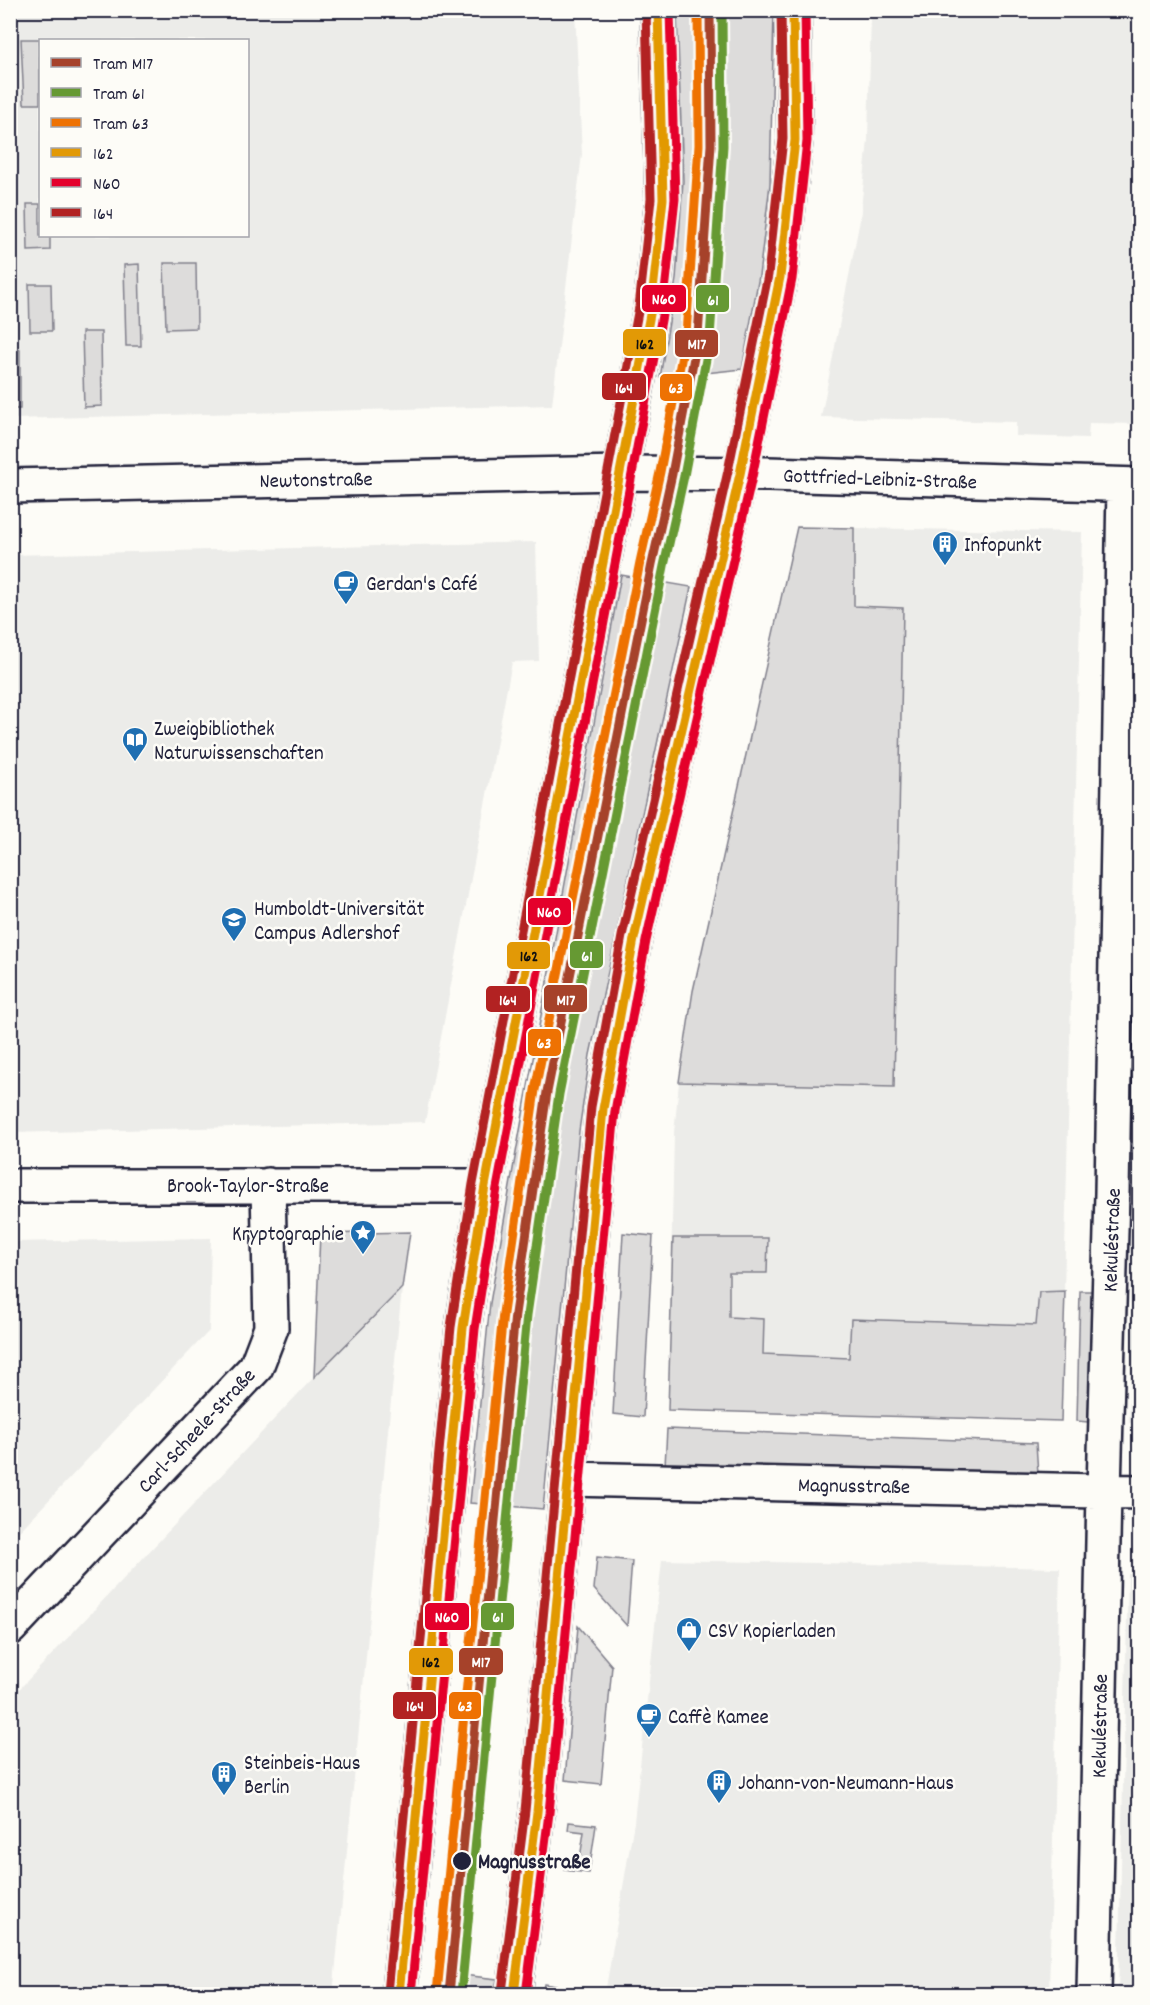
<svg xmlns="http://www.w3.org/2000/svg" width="1150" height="2005" viewBox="0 0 1150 2005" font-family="Dekko,sans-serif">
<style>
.built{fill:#ecece9;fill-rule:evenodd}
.green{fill:#dddcdb;stroke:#807f8b;stroke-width:1.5}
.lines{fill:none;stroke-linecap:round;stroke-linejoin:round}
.minor-casing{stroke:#22223b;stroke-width:38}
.secondary-casing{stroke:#22223b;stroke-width:38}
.minor{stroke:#fdfcf7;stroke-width:33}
.secondary{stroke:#fdfcf7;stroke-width:33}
.bus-1-casing{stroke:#fdfcf7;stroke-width:14}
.bus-2-casing{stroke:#fdfcf7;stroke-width:14}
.bus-3-casing{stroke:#fdfcf7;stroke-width:14}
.bus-1{stroke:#e29906;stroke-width:9}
.bus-2{stroke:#e4002b;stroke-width:9}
.bus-3{stroke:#b22222;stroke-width:9}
.tram-1-casing{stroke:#fdfcf7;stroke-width:14}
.tram-2-casing{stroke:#fdfcf7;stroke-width:14}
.tram-3-casing{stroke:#fdfcf7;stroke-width:14}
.tram-1{stroke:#a6422a;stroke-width:9}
.tram-2{stroke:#693;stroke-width:9}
.tram-3{stroke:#ee7203;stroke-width:9}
.stop-dot{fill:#22223b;stroke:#fdfcf7;stroke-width:2}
.labels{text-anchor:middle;stroke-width:5;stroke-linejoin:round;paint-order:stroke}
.street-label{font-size:21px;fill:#22223b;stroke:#fdfcf7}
.poi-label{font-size:21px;fill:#22223b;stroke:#fdfcf7;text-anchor:start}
.stop-label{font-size:21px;font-weight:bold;fill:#22223b;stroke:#fdfcf7;text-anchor:start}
.line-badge{stroke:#fdfcf7;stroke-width:2}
.badge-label{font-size:16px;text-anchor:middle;font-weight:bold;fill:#fff}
.pale-badge-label{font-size:16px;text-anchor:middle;font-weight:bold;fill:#111}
</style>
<rect width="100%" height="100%" fill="#fdfcf7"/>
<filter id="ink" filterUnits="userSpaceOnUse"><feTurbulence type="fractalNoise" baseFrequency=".0167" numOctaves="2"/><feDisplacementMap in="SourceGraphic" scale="12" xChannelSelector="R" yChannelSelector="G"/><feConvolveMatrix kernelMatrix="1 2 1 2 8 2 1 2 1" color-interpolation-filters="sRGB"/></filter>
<g filter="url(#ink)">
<path class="built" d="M 10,11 L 575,11 L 582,154 L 552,405 L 11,419 ZM 40,40 L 248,40 L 248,236 L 40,236 Z
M 871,11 L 1139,11 L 1139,424 L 1089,423 L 1088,438 L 1016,436 L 1016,422 L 821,417 L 860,220 L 868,139 Z
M 797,527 L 1082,532 L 1061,1421 L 668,1410 L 674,1133 L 679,1082 L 693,991 Z
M 536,542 L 539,661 L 512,662 L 425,1122 L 11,1133 L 11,555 Z
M 1139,1046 L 1140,1423 L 1129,1423 Z
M 211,1238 L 209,1331 L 11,1540 L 11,1242 Z
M 402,1288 L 333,1994 L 11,1994 L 10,1699 L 314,1377 Z
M 662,1560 L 1060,1568 L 1049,1994 L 605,1994 L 634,1822 Z
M 1128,1574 L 1140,1574 L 1139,1994 L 1118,1994 Z"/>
<path class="green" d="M 677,11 L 774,11 L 770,184 L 759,276 L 742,369 L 660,378 L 676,279 L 683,181 Z
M 21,39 L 44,39 L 44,40 L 40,40 L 40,104 L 24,104 Z
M 10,155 L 14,155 L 16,235 L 11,235 Z
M 27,204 L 40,204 L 40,236 L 50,236 L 50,250 L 28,251 Z
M 164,263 L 196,263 L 197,328 L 166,329 Z
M 139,264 L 141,346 L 126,346 L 124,265 Z
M 29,284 L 51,284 L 52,331 L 30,331 Z
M 82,332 L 101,332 L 102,406 L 84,407 Z
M 11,349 L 20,349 L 20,409 L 11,409 Z
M 797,527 L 854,528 L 854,606 L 903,608 L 894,1087 L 679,1082 L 693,991 Z
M 621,575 L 691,587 L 590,1055 L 579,1131 L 543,1509 L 470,1503 L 490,1303 L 513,1169 Z
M 410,1232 L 402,1288 L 314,1377 L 320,1234 Z
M 623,1233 L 653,1236 L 643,1417 L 613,1414 Z
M 673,1238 L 768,1238 L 767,1273 L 729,1273 L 729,1317 L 764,1319 L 763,1354 L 849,1358 L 851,1319 L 1036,1325 L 1039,1292 L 1065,1291 L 1061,1421 L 668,1410 Z
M 1080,1291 L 1092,1291 L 1088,1422 L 1077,1421 Z
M 667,1429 L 1036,1443 L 1038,1474 L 665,1466 Z
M 597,1557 L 632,1561 L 627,1626 L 594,1589 Z
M 578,1626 L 612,1666 L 601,1784 L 565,1780 Z
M 569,1822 L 596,1825 L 589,1873 L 564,1870 L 565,1863 L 579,1865 L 584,1832 L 568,1830 Z
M 436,1972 L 497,1979 L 494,1994 L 434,1994 Z
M 544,1984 L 569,1988 L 568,1994 L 542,1994 Z"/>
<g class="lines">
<defs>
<path id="minor" d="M 10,486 L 621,473 L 768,474 L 1140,485
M 10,1186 L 485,1186
M 568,1479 L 1140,1492
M 10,1628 L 256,1367 L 271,1328 L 268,1185
M 1094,1994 L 1104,1491 L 1112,1193 L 1124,485"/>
<path id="secondary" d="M 399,1994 L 463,1328 L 485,1186 L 651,309 L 663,199 L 658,10
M 514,1994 L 537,1812 L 603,1109 L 634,939 L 740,474 L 780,277 L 795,140 L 793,10"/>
</defs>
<use href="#minor" class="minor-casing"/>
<use href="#secondary" class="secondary-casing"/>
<use href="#minor" class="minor"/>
<use href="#secondary" class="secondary"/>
<defs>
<path id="bus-1" d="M 399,1994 L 463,1328 L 485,1186 L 651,309 L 663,199 L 658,10
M 514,1994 L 537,1812 L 603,1109 L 634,939 L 740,474 L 780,277 L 795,140 L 793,10"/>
<path id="bus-2" d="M 411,1994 L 475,1329 L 497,1188 L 663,310 L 675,199 L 670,10
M 526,1994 L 549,1813 L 615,1111 L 646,941 L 752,477 L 792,279 L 807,141 L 805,10"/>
<path id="bus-3" d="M 502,1992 L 525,1811 L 591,1107 L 622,936 L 728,471 L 768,275 L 783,139 L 781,10
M 387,1993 L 451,1327 L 473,1184 L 639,307 L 651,199 L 646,10"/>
</defs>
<use href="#bus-1" class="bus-1-casing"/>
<use href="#bus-2" class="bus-2-casing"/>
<use href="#bus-3" class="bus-3-casing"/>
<use href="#bus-1" class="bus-1"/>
<use href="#bus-2" class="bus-2"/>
<use href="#bus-3" class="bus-3"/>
<defs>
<path id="tram-1" d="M 449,1994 L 515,1314 L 547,1092 L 652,564 L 672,474 L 698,336 L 711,145 L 710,10"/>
<path id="tram-2" d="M 461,1994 L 527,1315 L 559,1094 L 664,566 L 684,476 L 710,338 L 723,146 L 722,10"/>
<path id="tram-3" d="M 437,1993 L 503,1313 L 535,1090 L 640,562 L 660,472 L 686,334 L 699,145 L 698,10"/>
</defs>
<use href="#tram-1" class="tram-1-casing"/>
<use href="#tram-2" class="tram-2-casing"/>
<use href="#tram-3" class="tram-3-casing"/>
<use href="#tram-1" class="tram-1"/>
<use href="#tram-2" class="tram-2"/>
<use href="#tram-3" class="tram-3"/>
</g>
</g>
<defs>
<symbol id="building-pin" viewBox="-11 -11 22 30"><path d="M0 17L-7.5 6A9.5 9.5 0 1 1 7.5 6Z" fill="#1f6fb2" stroke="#fdfcf7"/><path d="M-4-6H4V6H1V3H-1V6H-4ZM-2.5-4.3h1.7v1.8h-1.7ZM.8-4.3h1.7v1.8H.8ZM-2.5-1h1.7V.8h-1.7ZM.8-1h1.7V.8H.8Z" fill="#fff"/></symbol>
<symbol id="cafe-pin" viewBox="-11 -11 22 30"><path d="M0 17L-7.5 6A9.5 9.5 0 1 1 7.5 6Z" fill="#1f6fb2" stroke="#fdfcf7"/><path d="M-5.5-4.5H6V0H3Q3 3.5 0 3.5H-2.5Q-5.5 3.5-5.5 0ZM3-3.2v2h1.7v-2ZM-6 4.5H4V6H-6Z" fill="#fff"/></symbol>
<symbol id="library-pin" viewBox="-11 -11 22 30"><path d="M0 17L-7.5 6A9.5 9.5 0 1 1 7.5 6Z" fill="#1f6fb2" stroke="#fdfcf7"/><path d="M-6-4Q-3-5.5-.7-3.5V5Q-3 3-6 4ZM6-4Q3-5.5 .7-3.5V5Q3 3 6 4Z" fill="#fff"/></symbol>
<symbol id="university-pin" viewBox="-11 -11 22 30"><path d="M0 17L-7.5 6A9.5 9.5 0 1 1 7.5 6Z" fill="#1f6fb2" stroke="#fdfcf7"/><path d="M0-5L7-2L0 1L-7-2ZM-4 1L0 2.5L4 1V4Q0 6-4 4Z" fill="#fff"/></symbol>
<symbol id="sight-pin" viewBox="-11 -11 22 30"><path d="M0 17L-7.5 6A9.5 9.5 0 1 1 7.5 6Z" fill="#1f6fb2" stroke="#fdfcf7"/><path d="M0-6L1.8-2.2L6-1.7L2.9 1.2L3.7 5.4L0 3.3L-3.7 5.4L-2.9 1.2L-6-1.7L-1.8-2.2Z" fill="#fff"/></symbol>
<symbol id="shop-pin" viewBox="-11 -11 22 30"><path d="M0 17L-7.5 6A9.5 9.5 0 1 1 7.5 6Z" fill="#1f6fb2" stroke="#fdfcf7"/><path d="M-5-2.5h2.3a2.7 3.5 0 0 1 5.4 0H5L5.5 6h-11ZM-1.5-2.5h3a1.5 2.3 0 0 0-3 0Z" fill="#fff"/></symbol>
</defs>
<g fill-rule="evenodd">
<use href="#building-pin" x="930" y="529" width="30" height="40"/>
<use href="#cafe-pin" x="331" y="568" width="30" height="40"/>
<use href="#library-pin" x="120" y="725" width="30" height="40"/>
<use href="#university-pin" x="219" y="905" width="30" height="40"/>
<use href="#sight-pin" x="348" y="1218" width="30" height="40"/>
<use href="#shop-pin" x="674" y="1615" width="30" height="40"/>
<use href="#cafe-pin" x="634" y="1701" width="30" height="40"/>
<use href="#building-pin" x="209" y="1759" width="30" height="40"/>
<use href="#building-pin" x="704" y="1767" width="30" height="40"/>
</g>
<circle class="stop-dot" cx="462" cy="1861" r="10"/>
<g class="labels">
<g class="street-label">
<text transform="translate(880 478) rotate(2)" y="7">Gottfried-Leibniz-Straße</text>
<text transform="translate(316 479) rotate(-1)" y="7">Newtonstraße</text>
<text x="248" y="1192">Brook-Taylor-Straße</text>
<text transform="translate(1111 1240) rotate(-88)" y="7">Kekuléstraße</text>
<text transform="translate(196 1430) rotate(-47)" y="7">Carl-Scheele-Straße</text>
<text transform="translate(854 1485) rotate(1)" y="7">Magnusstraße</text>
<text transform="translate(1099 1726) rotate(-89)" y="7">Kekuléstraße</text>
</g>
<g class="poi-label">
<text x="964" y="551">Infopunkt</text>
<text x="366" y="590">Gerdan's Café</text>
<text x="154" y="735">Zweigbibliothek<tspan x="154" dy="24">Naturwissenschaften</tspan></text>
<text x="254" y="915">Humboldt-Universität<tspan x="254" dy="24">Campus Adlershof</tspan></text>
<text x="344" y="1240" text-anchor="end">Kryptographie</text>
<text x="708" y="1637">CSV Kopierladen</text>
<text x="668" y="1723">Caffè Kamee</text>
<text x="244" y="1769">Steinbeis-Haus<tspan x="244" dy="24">Berlin</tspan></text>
<text x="738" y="1789">Johann-von-Neumann-Haus</text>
</g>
<g class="stop-label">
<text x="478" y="1868">Magnusstraße</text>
</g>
</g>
<g class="line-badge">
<rect x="641" y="284" width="46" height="29" rx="6" fill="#e4002b"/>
<rect x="695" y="284" width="35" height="29" rx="6" fill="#693"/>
<rect x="622" y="328" width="45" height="29" rx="6" fill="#e29906"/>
<rect x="674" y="329" width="45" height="29" rx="6" fill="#a6422a"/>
<rect x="601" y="372" width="46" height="29" rx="6" fill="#b22222"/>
<rect x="659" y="373" width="34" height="29" rx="6" fill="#ee7203"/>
<rect x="527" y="897" width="45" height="29" rx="6" fill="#e4002b"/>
<rect x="569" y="940" width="35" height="29" rx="6" fill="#693"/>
<rect x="506" y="941" width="45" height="29" rx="6" fill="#e29906"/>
<rect x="543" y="984" width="45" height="29" rx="6" fill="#a6422a"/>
<rect x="485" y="985" width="46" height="28" rx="6" fill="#b22222"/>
<rect x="527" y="1028" width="35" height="29" rx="6" fill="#ee7203"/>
<rect x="424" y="1602" width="46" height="29" rx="6" fill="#e4002b"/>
<rect x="480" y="1602" width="35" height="29" rx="6" fill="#693"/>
<rect x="408" y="1647" width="46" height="29" rx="6" fill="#e29906"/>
<rect x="458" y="1647" width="46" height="29" rx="6" fill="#a6422a"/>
<rect x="392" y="1691" width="45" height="29" rx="6" fill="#b22222"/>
<rect x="448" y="1691" width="34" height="29" rx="6" fill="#ee7203"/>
</g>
<g class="badge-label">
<text x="664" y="304">N60</text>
<text x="713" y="305">61</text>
<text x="697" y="349">M17</text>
<text x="624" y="393">164</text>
<text x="676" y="393">63</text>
<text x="549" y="917">N60</text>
<text x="587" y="961">61</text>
<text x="566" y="1005">M17</text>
<text x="508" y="1005">164</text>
<text x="544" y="1048">63</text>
<text x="447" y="1622">N60</text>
<text x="498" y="1622">61</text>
<text x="481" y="1667">M17</text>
<text x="415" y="1711">164</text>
<text x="465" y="1711">63</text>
</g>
<g class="pale-badge-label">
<text x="645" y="349">162</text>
<text x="529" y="961">162</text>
<text x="431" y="1667">162</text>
</g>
<rect width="1150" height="2005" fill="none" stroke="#fdfcf7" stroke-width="36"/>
<rect x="18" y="18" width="1114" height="1969" fill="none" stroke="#22223b" stroke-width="2" filter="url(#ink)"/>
<rect x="39" y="39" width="210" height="198" fill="#fdfcf7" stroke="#a5a5ac" stroke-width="1.5"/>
<rect x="51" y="58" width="30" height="9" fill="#a6422a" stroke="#a5a5ac" stroke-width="1.5"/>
<text x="93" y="69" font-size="18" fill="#22223b">Tram M17</text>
<rect x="51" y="88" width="30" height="9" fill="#669933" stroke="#a5a5ac" stroke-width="1.5"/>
<text x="93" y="99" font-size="18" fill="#22223b">Tram 61</text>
<rect x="51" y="118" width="30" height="9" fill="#ee7203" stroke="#a5a5ac" stroke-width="1.5"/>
<text x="93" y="129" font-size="18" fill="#22223b">Tram 63</text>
<rect x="51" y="148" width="30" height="9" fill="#e29906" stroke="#a5a5ac" stroke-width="1.5"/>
<text x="93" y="159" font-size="18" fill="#22223b">162</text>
<rect x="51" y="178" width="30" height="9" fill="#e4002b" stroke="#a5a5ac" stroke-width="1.5"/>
<text x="93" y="189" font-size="18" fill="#22223b">N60</text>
<rect x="51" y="208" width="30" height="9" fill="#b22222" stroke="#a5a5ac" stroke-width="1.5"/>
<text x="93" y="219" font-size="18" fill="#22223b">164</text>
</svg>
